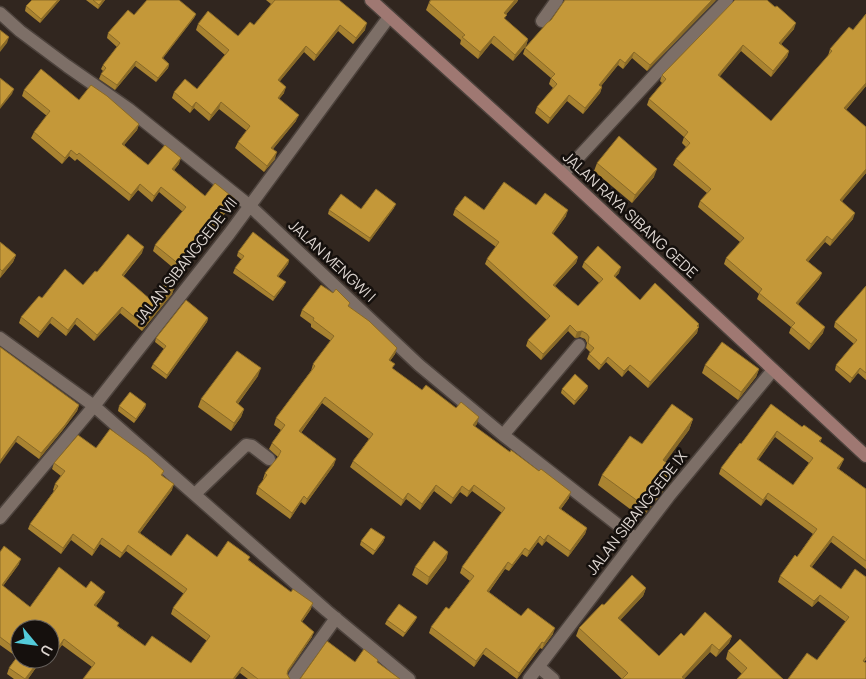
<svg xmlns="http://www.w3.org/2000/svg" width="866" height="679" viewBox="0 0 866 679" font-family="Manrope,sans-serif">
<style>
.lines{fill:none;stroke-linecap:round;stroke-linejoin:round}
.street-casing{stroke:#4c423c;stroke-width:15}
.secondary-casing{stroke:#4c423c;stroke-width:15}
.street{stroke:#7d6f67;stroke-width:12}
.secondary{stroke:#9f7872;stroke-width:12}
.wall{fill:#a98331;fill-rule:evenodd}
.shaded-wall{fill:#896a28}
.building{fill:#c49839;stroke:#896a28;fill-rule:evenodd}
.labels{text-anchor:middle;stroke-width:5;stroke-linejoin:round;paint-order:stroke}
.street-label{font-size:15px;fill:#ddd5d0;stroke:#15100d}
</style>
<rect width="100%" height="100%" fill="#31261f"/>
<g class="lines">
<defs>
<path id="street" d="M 0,13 L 20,31 L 67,66 L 130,110 L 250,206 L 419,365 L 503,435 L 636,539
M 542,21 L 557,0
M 563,174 L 672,56 L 727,0
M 0,338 L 94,406 L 327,611 L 409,679
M 503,435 L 579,345
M 195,494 L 246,445 L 252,446 L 269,459
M 0,518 L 94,406 L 229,234 L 389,17
M 539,667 L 553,679
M 293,679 L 295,675 L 336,618
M 529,679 L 669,496 L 773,370"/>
<path id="secondary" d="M 371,0 L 563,174 L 866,456"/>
</defs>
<use href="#street" class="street-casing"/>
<use href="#secondary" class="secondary-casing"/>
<use href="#street" class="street"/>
<use href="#secondary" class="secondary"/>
</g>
<path class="wall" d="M 60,0 L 40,23 L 25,11 L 26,6 Z
M 86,0 L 105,0 L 98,9 Z
M 266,0 L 339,0 L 365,30 L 353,44 L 338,31 L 314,61 L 304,52 L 279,82 L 284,93 L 279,99 L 296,121 L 273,149 L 275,159 L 264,172 L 235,148 L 238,142 L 247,131 L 219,109 L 209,121 L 194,108 L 190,113 L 172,98 L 174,92 L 197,89 L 225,55 L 196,30 L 198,24 L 238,36 L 254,25 L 271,4 Z
M 430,0 L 518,0 L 517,2 L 506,14 L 505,19 L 528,39 L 526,46 L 513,61 L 491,43 L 478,59 L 460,44 L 461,40 L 426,10 Z
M 716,0 L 647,71 L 632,58 L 623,69 L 618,65 L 601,86 L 602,87 L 600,93 L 583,114 L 567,101 L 548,124 L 535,113 L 537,107 L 553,88 L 549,84 L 551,78 L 523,54 L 525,48 Z
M 767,0 L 794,29 L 781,44 L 789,51 L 787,57 L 771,77 L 741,51 L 719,77 L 771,121 L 828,56 L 830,49 L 853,30 L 866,14 L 866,86 L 846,110 L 866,127 L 866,173 L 842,201 L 853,219 L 830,246 L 825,242 L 808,262 L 822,273 L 819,279 L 798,304 L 823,333 L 809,350 L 789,333 L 791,327 L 757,299 L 759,294 L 724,264 L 726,258 L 740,242 L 698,207 L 700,201 L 707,193 L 673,165 L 676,159 L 686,147 L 682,143 L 684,137 L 647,105 L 649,99 L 662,83 L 660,81 L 662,75 Z
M 196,14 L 194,18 L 163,58 L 169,64 L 168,68 L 156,82 L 135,66 L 115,90 L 99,79 L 101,74 L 103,71 L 101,69 L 103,65 L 117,47 L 107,38 L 108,33 L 134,15 Z
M 24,90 L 79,100 L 139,124 L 137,130 L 124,145 L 148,165 L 179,164 L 174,170 L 205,196 L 235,199 L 232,205 L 177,271 L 153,251 L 155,245 L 183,212 L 159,192 L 152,202 L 138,190 L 129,201 L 77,159 L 75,161 L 69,156 L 62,164 L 31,138 L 34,132 L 47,116 L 22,96 Z
M 597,163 L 654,177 L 632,203 L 594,171 Z
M 536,205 L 566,216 L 553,234 L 578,257 L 576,263 L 555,286 L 578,306 L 599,283 L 582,267 L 584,262 L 619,273 L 615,277 L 640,300 L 699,324 L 697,333 L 648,388 L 628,370 L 622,377 L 606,362 L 599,370 L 587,359 L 589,354 L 590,352 L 586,348 L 587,343 L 585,339 L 580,337 L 575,338 L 568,331 L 541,360 L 526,346 L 528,340 L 547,320 L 485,264 L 487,259 L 496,247 L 453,215 L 455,209 L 484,210 Z
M 394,208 L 369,242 L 328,214 L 329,210 Z
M 0,242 L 16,255 L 13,262 L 0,278 Z
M 238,252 L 289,260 L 288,264 L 278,277 L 284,286 L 273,301 L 233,273 L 235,268 L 242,260 L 237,256 Z
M 142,253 L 123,277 L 151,300 L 174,288 L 172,294 L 142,331 L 120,313 L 94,341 L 75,324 L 66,336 L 50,323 L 38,338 L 19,323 L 21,317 L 42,298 L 83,285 L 97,272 Z
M 866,286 L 866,380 L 858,373 L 850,383 L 835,370 L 836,365 L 854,344 L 834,327 L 835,322 Z
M 349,306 L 397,348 L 395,354 L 390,361 L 393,369 L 422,390 L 477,424 L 474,426 L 569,498 L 561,509 L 587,528 L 585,534 L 568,557 L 546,541 L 542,546 L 538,542 L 527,557 L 522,554 L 509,571 L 505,569 L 489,592 L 521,616 L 553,634 L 542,649 L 540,648 L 517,679 L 483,654 L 474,667 L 429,633 L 431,627 L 449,609 L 470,581 L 460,573 L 462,567 L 502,513 L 472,491 L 467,497 L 460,492 L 451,504 L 434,491 L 420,510 L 406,499 L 401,506 L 350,467 L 353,461 L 369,439 L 322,403 L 301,433 L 334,465 L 305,505 L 301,502 L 290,519 L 256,494 L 258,487 L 264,480 L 263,479 L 265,473 L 278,457 L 269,449 L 272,443 L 281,430 L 274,425 L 276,418 L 311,371 L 313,364 L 331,341 L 311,327 L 311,324 L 300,316 L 302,310 Z
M 208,318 L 207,322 L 166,379 L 151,368 L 153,364 L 164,349 L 155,342 L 156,338 Z
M 0,347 L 79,405 L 77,411 L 62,431 L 39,459 L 16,442 Z
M 705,365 L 759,369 L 756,377 L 738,400 L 702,373 Z
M 258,376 L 238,404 L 244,409 L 241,417 L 231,431 L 198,407 L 201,399 Z
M 588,386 L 587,390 L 574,405 L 561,393 L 562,389 Z
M 146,404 L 145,408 L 134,423 L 118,411 L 119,406 Z
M 771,404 L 802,427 L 822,438 L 820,442 L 844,459 L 839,469 L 866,489 L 866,569 L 831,542 L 811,568 L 841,589 L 866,577 L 866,660 L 864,662 L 817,660 L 846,622 L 818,601 L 812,607 L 778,582 L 780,576 L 797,557 L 813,534 L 766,499 L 761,506 L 719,474 L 721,468 L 741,444 ZM 775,437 L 809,463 L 793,485 L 758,460 Z
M 693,419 L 689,430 L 665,462 L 675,469 L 672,480 L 642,518 L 598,485 L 602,475 L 642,444 Z
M 96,448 L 164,471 L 162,475 L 172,490 L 140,533 L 171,556 L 217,557 L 249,560 L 311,609 L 302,622 L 312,637 L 287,673 L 290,679 L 248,679 L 240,673 L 92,667 L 62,645 L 55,654 L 50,651 L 50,629 L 20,659 L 42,659 L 28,679 L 14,679 L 7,674 L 9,668 L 17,657 L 0,645 L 0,552 L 19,564 L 3,586 L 30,607 L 86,588 L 102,598 L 96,606 L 118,626 L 145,646 L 191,663 L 207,641 L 171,614 L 173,608 L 184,594 L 126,551 L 120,558 L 100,544 L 92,556 L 71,540 L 61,554 L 28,529 L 30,524 L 54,491 L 53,490 L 55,484 L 61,476 L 52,469 L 54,463 Z
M 385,537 L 383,542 L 373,555 L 360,545 L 361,541 Z
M 448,552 L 446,560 L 427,585 L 412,575 L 415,567 Z
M 646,588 L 643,596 L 620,620 L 659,656 L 684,636 L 732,636 L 729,643 L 716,657 L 710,652 L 684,679 L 622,679 L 576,636 L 579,628 L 604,605 Z
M 417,617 L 415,621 L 403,637 L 385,624 L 387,620 Z
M 728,651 L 783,679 L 742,674 L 726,659 Z"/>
<path class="shaded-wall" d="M 58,0 L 60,0 L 40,23 L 41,19 Z
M 103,0 L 105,0 L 98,9 L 99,5 Z
M 515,0 L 518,0 L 517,2 L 502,19 L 504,13 Z
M 712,0 L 716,0 L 647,71 L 650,65 Z
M 196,14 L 194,18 L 160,62 L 162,58 Z
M 367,23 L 365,30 L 353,44 L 356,38 Z
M 796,23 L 794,29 L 777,49 L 779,43 Z
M 340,25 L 338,31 L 314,61 L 316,55 Z
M 494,36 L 491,43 L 478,59 L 480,52 Z
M 9,37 L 7,43 L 0,52 L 0,48 Z
M 528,39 L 526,46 L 513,61 L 515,55 Z
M 743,45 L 741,51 L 716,81 L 718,75 Z
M 306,46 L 304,52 L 276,86 L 278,80 Z
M 789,51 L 787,57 L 771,77 L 773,71 Z
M 634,52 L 632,58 L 623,69 L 625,63 Z
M 620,59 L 618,65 L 597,91 L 599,85 Z
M 136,61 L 135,66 L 115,90 L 117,85 Z
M 169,64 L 168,68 L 156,82 L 158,78 Z
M 866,83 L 866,86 L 842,114 L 844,108 Z
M 286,87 L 284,93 L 275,104 L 278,98 Z
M 602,87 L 600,93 L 583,114 L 585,108 Z
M 14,89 L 12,94 L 0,109 L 0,107 Z
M 569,95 L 567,101 L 548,124 L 550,118 Z
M 196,102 L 194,108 L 190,113 L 192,107 Z
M 221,102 L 219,109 L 209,121 L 211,115 Z
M 299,115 L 296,121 L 269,154 L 271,148 Z
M 139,124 L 137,130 L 120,150 L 122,144 Z
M 71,150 L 69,156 L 62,164 L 65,158 Z
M 277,152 L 275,159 L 264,172 L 267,166 Z
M 181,158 L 179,164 L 170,175 L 172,169 Z
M 657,169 L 654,177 L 632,203 L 635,195 Z
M 866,169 L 866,173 L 838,206 L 840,200 Z
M 140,184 L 138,190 L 129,201 L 131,195 Z
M 161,187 L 159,192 L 152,202 L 154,196 Z
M 235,199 L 232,205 L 177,271 L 180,265 Z
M 396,204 L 394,208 L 369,242 L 370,238 Z
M 568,210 L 566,216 L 550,238 L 552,233 Z
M 855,213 L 853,219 L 830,246 L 832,240 Z
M 827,236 L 825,242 L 804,266 L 806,260 Z
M 144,247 L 142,253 L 119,281 L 122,275 Z
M 16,255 L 13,262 L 0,278 L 2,271 Z
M 578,257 L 576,263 L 551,290 L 553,285 Z
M 289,260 L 288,264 L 276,280 L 277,276 Z
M 621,267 L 619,273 L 612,281 L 614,276 Z
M 822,273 L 819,279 L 794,309 L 796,303 Z
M 286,282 L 284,286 L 273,301 L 274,297 Z
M 174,288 L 172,294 L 142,331 L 144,325 Z
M 122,307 L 120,313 L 94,341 L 97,335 Z
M 52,317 L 50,323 L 38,338 L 40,332 Z
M 77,318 L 75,324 L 66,336 L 68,330 Z
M 208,318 L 207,322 L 166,379 L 167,375 Z
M 699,324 L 697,333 L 648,388 L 650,382 Z
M 570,325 L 568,331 L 541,360 L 543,354 Z
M 825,327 L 823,333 L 809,350 L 811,344 Z
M 582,331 L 580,337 L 575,338 L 577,332 Z
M 397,348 L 395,354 L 386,366 L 389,360 Z
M 608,357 L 606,362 L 599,370 L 601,365 Z
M 630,365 L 628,370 L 622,377 L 624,371 Z
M 261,368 L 258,376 L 233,410 L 236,402 Z
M 860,368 L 858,373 L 850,383 L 852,378 Z
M 759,369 L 756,377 L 738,400 L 741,392 Z
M 588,386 L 587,390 L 574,405 L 575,401 Z
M 325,397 L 322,403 L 297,438 L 299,431 Z
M 146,404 L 145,408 L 134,423 L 136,419 Z
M 79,405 L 77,411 L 62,431 L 39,459 L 41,453 Z
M 244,409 L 241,417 L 231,431 L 234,423 Z
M 479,417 L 477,424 L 471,432 L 473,425 Z
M 693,419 L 689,430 L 659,471 L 663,460 Z
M 777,431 L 775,437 L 755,465 L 757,459 Z
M 18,436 L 16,442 L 0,464 L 0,461 Z
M 336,459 L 334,465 L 305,505 L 307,499 Z
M 844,459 L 841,465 L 835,474 L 837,468 Z
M 675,469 L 672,480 L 642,518 L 646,507 Z
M 174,484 L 172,490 L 136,538 L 138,532 Z
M 436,485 L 434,491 L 420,510 L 422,504 Z
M 474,485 L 472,491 L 467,497 L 469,491 Z
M 462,486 L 460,492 L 451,504 L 453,498 Z
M 571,492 L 569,498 L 557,514 L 559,508 Z
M 408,493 L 406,499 L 401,506 L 403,500 Z
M 768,493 L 766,499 L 761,506 L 763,500 Z
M 304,496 L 301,502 L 290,519 L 292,513 Z
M 587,528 L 585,534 L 568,557 L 570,551 Z
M 73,534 L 71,540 L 61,554 L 63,548 Z
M 548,535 L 546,541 L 542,546 L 544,540 Z
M 540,536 L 538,542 L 527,557 L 529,551 Z
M 833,536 L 831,542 L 808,572 L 810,566 Z
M 385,537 L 383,542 L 373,555 L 375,551 Z
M 102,538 L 100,544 L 92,556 L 94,550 Z
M 128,545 L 126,551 L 120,558 L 122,553 Z
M 525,548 L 522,554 L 509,571 L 512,565 Z
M 448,552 L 446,560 L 427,585 L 429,577 Z
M 21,559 L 19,564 L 0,590 L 2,585 Z
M 508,562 L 505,569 L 485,597 L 487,591 Z
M 646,588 L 643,596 L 615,626 L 618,618 Z
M 105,592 L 102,598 L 92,611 L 94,605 Z
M 820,595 L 818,601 L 812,607 L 814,601 Z
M 313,603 L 311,609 L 298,627 L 301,621 Z
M 417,617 L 415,621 L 403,637 L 405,633 Z
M 555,628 L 553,634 L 542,649 L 544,643 Z
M 314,632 L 312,637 L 286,675 L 288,670 Z
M 732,636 L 729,643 L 716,657 L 719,650 Z
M 64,639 L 62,645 L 55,654 L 57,649 Z
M 542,642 L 540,648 L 517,679 L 519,673 Z
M 712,644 L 710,652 L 684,679 L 681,679 L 682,677 Z
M 486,648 L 483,654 L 474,667 L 476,661 Z
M 40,659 L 42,659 L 28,679 L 25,679 Z
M 242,667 L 240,673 L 235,679 L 233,679 Z"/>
<path class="building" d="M 32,0 L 58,0 L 41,19 L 26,6 Z
M 93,0 L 103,0 L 99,5 Z
M 147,0 L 179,0 L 196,14 L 162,58 L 169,64 L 158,78 L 136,61 L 117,85 L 101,74 L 106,68 L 103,65 L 120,43 L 108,33 L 128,10 L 134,15 Z
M 275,0 L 339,0 L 367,23 L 356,38 L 340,25 L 316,55 L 306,46 L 278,80 L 286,87 L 278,98 L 299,115 L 271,148 L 277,152 L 267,166 L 238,142 L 250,126 L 221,102 L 211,115 L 196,102 L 192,107 L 174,92 L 185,79 L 197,89 L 229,50 L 198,24 L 208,11 L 238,36 L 250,22 L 254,25 Z
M 431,0 L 515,0 L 504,13 L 507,15 L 504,18 L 528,39 L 515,55 L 494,36 L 480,52 L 462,37 L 465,35 L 429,3 Z
M 565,0 L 712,0 L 650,65 L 634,52 L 625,63 L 620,59 L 599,85 L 602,87 L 585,108 L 569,95 L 550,118 L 537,107 L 557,84 L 551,78 L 555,74 L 525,48 L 547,23 L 551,20 Z
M 735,0 L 767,0 L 775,7 L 777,6 L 796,23 L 779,43 L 789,51 L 773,71 L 743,45 L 718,75 L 771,121 L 832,51 L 830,49 L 849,27 L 853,30 L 866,14 L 866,83 L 844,108 L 866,127 L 866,169 L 840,200 L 855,213 L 832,240 L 827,236 L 806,260 L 822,273 L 796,303 L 825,327 L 811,344 L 791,327 L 795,323 L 759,293 L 762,289 L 726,258 L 744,238 L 700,201 L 711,189 L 676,159 L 690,143 L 684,137 L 688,132 L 649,99 L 666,79 L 662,75 Z
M 0,30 L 9,37 L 0,48 Z
M 41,69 L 79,100 L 91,85 L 107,96 L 139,124 L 122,144 L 148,165 L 165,145 L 181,158 L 172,169 L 205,196 L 215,183 L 235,199 L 180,265 L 155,245 L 186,207 L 161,187 L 154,196 L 140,184 L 131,195 L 79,153 L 77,155 L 71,150 L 65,158 L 34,132 L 50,111 L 24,90 Z
M 0,78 L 14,89 L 0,107 Z
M 619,136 L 657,169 L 635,195 L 597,163 Z
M 504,182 L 536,205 L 545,193 L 568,210 L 552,233 L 578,257 L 553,285 L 578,306 L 603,279 L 584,262 L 598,246 L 621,267 L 614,276 L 640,300 L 655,283 L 699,324 L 697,326 L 699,327 L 650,382 L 630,365 L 624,371 L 608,357 L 601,365 L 589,354 L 594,348 L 588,343 L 589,337 L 587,334 L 582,331 L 577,332 L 570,325 L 543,354 L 528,340 L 550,316 L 487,259 L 499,242 L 455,209 L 465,196 L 484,210 Z
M 376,189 L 396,204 L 370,238 L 329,210 L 341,194 L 361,209 Z
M 253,232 L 289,260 L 277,276 L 286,282 L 274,297 L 235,268 L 244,256 L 238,252 Z
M 128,234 L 144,247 L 122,275 L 151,300 L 166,281 L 174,288 L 144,325 L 122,307 L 97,335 L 77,318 L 68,330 L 52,317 L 40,332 L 21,317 L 39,296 L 42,298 L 65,269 L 83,285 L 95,271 L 97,272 Z
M 0,242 L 16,255 L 2,271 L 0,269 Z
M 321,285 L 333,293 L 336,289 L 350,303 L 348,306 L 369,321 L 397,348 L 389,360 L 395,364 L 392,368 L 422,390 L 426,385 L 456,408 L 461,402 L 479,417 L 473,425 L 510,452 L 511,450 L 539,471 L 541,469 L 571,492 L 559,508 L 587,528 L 570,551 L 548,535 L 544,540 L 540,536 L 529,551 L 525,548 L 512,565 L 508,562 L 487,591 L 521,616 L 528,608 L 555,628 L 544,643 L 542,642 L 519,673 L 486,648 L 476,661 L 431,627 L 446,607 L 449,609 L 474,576 L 462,567 L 505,508 L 474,485 L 469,491 L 462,486 L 453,498 L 436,485 L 422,504 L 408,493 L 403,500 L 353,461 L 373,434 L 325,397 L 299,431 L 336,459 L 307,499 L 304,496 L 292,513 L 258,487 L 267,475 L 265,473 L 278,457 L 281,451 L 272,443 L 285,425 L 276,418 L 315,366 L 313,364 L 334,336 L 313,320 L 314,318 L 302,310 Z
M 866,286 L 866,373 L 860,368 L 852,378 L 836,365 L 857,340 L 835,322 Z
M 186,300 L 208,318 L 167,375 L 153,364 L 166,346 L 156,338 Z
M 722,342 L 759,369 L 741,392 L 705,365 Z
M 0,347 L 79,405 L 65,425 L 41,453 L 18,436 L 0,461 Z
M 237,351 L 261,368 L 236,402 L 244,409 L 234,423 L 201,399 Z
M 575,374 L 588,386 L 575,401 L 562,389 Z
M 130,392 L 146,404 L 136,419 L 119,406 Z
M 672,404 L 693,419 L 663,460 L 675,469 L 646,507 L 602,475 L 630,436 L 642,444 Z
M 771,404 L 802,427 L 804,425 L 822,438 L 819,441 L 844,459 L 837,468 L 866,489 L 866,561 L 833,536 L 810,566 L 841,589 L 855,569 L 866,577 L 866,657 L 863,661 L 866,663 L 866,679 L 788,679 L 807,653 L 817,660 L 849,617 L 820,595 L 814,601 L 780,576 L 795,555 L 797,557 L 817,529 L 768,493 L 763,500 L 721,468 L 740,443 L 741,444 ZM 777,431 L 813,458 L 793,485 L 757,459 Z
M 110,429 L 147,456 L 164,471 L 161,475 L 174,484 L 138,532 L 171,556 L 187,534 L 217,557 L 228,541 L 250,557 L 248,560 L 291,592 L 293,589 L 313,603 L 301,621 L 314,632 L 288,670 L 287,674 L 290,679 L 258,679 L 242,667 L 233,679 L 83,679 L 95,663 L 64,639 L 57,649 L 51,644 L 50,646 L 50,629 L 20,629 L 20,652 L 0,637 L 0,552 L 4,546 L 21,559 L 2,585 L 30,607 L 59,567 L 86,588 L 91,581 L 105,592 L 94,605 L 119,623 L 117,626 L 145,646 L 152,636 L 191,663 L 210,636 L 173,608 L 187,589 L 128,545 L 122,553 L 102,538 L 94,550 L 73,534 L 63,548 L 30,524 L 58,486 L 55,484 L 65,471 L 54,463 L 78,435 L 96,448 Z
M 371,528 L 385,537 L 375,551 L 361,541 Z
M 434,541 L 448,552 L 429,577 L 415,567 Z
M 632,575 L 646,588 L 618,618 L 659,656 L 681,633 L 684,636 L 705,612 L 732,636 L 719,650 L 712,644 L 682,677 L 684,679 L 622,679 L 628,673 L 579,628 L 602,604 L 604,605 Z
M 399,604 L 417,617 L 405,633 L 387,620 Z
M 740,639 L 783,679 L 737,679 L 747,668 L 728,651 Z
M 327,641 L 355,662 L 364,649 L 378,660 L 377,662 L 400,679 L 300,679 Z
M 20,653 L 20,659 L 40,659 L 25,679 L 9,668 Z"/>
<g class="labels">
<g class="street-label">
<text transform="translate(630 215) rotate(43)" y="5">JALAN RAYA SIBANG GEDE</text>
<text transform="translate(186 261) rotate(-52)" y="5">JALAN SIBANGGEDE VII</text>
<text transform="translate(332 261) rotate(43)" y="5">JALAN MENGWI I</text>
<text transform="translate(637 513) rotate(-52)" y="5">JALAN SIBANGGEDE IX</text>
</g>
</g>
<g transform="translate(35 644) rotate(119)"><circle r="24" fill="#15100d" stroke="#655f5b"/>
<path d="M0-4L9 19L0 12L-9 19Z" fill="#53cbda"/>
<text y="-8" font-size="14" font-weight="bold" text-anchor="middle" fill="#ddd5d0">U</text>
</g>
</svg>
